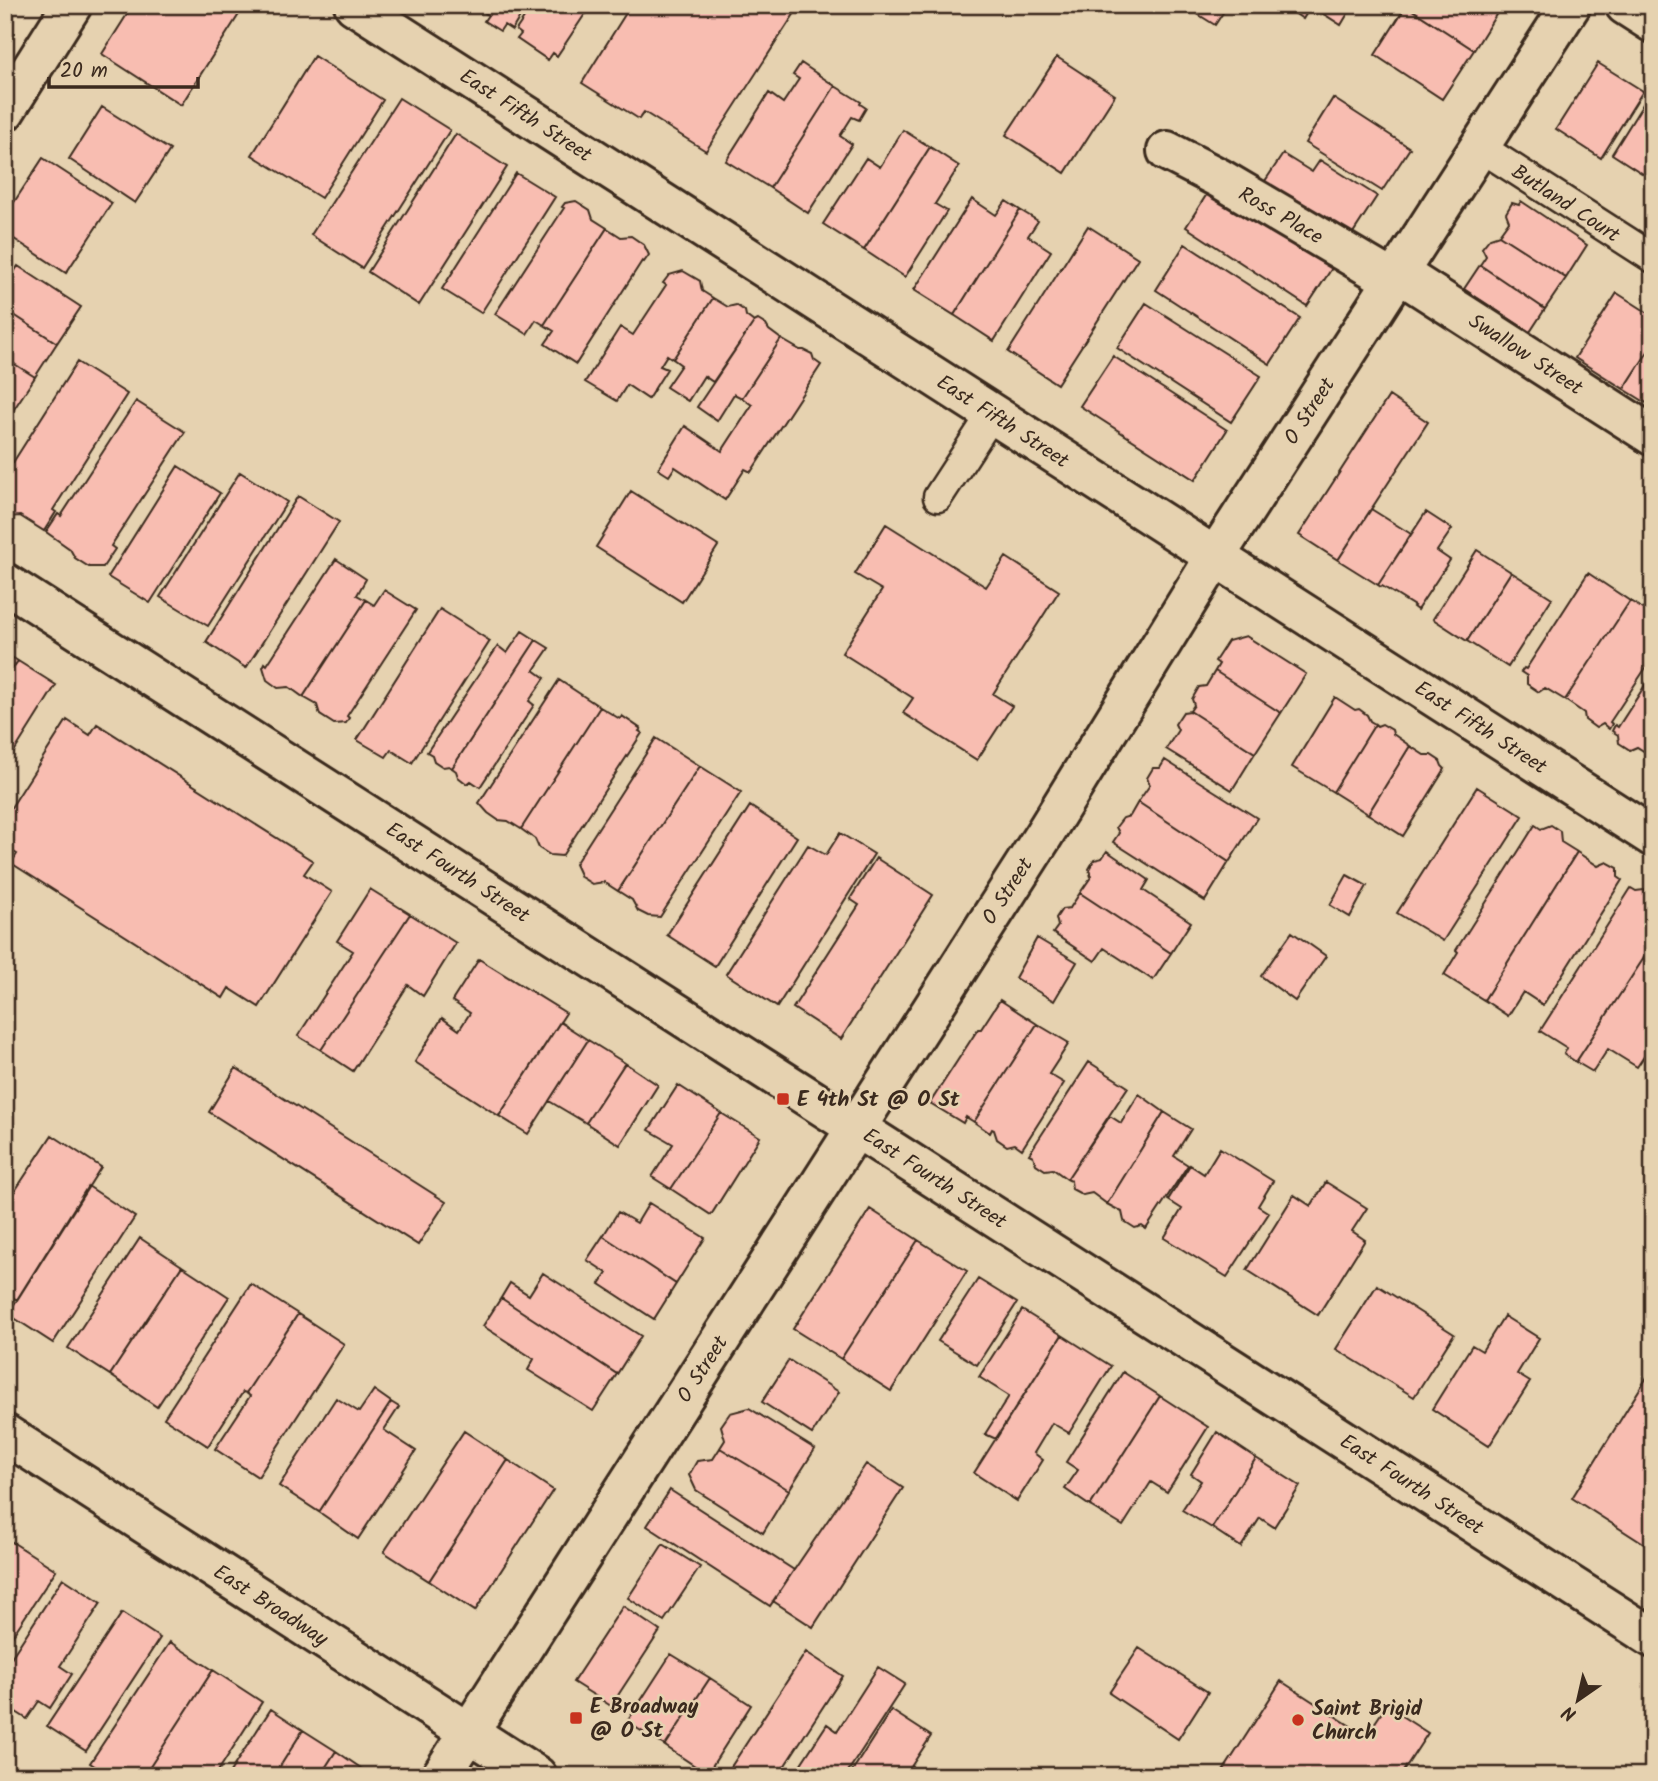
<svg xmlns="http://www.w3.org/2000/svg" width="1658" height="1781" viewBox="0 0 1658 1781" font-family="Kalam,sans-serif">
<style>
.building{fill:#f8bdb1;stroke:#3b2a1e;stroke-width:2}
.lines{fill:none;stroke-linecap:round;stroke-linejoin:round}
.lane-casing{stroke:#3b2a1e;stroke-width:33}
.street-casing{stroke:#3b2a1e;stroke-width:44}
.secondary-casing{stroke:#3b2a1e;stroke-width:44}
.lane{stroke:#e6d2b0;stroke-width:28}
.street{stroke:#e6d2b0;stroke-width:38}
.secondary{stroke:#e6d2b0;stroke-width:38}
.poi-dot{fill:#c8321e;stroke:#e6d2b0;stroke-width:2.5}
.labels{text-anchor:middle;stroke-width:5;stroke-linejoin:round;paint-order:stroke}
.street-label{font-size:21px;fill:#3b2a1e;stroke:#e6d2b0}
.poi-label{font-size:21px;font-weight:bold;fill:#3b2a1e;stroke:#e6d2b0;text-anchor:start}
</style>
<rect width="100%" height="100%" fill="#e6d2b0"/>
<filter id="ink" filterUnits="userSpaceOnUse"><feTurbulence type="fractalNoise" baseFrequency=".0143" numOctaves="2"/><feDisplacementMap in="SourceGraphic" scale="14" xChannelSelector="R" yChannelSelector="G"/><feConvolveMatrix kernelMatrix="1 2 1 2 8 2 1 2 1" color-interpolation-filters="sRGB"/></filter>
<g filter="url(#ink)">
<path class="building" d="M 133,5 L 245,5 L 181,105 L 102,54 Z
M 473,5 L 527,5 L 512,30 L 504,25 L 500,31 L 484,21 L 488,15 Z
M 533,5 L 591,5 L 557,56 L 553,53 L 548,60 L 517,39 L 521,34 L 516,30 Z
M 631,5 L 800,5 L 706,151 L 644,112 L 639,119 L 582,83 Z
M 1183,5 L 1228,5 L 1215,25 Z
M 1294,5 L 1353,5 L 1341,25 L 1311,6 L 1303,19 L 1290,10 Z
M 1405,5 L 1502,5 L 1474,50 Z
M 1406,6 L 1474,50 L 1442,99 L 1375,55 Z
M 314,56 L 383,100 L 321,198 L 252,155 Z
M 1057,57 L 1115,95 L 1065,173 L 1006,135 Z
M 801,63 L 835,86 L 770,188 L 726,161 L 769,93 L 783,103 L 799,79 L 793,75 Z
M 1598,63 L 1643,91 L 1601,158 L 1556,129 Z
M 835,86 L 861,102 L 860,104 L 866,108 L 859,120 L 852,117 L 840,136 L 852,144 L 808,213 L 770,188 Z
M 1650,93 L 1653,95 L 1653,169 L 1648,177 L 1612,154 Z
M 399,98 L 450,130 L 362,268 L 311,235 Z
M 1333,98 L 1410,148 L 1382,191 L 1305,143 Z
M 102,107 L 170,150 L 135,203 L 69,159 Z
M 903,130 L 930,147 L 864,250 L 823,224 L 866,158 L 880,167 Z
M 456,134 L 507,167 L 419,305 L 368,272 Z
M 930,147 L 959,166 L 935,204 L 947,211 L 905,277 L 864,250 Z
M 1283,154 L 1312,172 L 1320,160 L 1377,196 L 1349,239 L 1263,184 Z
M 43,158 L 112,203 L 66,273 L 5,233 L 5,216 Z
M 516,173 L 555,197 L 481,313 L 442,289 Z
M 1214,183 L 1336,262 L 1307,306 L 1186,227 Z
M 972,199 L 996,215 L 1006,201 L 1020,210 L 954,315 L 914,290 Z
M 576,201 L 590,210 L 593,219 L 607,228 L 544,325 L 536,320 L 527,334 L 495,314 L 564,208 L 562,207 L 565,203 Z
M 1521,201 L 1587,245 L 1566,278 L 1499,235 L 1509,221 L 1506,213 L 1512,203 L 1519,205 Z
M 1020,210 L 1038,221 L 1028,236 L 1051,251 L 994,341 L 954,315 Z
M 1088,226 L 1138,258 L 1057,384 L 1008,352 Z
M 607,228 L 621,237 L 631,236 L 644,245 L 649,255 L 644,262 L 642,261 L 576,364 L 545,344 L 554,331 L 544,325 Z
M 1499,235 L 1566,278 L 1545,309 L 1480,265 L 1486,256 L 1482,248 L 1490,238 Z
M 1185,244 L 1300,318 L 1270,364 L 1156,290 Z
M 1480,265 L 1545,309 L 1530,332 L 1464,289 Z
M 18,266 L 81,307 L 57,343 L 5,309 L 5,286 Z
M 683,271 L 700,281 L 702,291 L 713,298 L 673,359 L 667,355 L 660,366 L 667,369 L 648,399 L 627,385 L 617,401 L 585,382 L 620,327 L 633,335 L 666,285 L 663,283 L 669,275 Z
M 1617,293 L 1653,316 L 1653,344 L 1624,389 L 1575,358 Z
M 713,298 L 728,307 L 736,305 L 745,311 L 746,316 L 754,322 L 713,382 L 704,376 L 688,401 L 666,387 L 681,365 L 673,359 Z
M 1146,303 L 1261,376 L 1231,422 L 1117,348 Z
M 5,309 L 57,343 L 35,377 L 5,358 Z
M 758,320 L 766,325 L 769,330 L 781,339 L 742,398 L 734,394 L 717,421 L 697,407 L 754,322 Z
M 781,339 L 800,350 L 804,350 L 812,354 L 814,360 L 821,365 L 751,472 L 745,469 L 725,500 L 675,467 L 669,476 L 658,469 L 685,426 L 722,451 L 752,405 L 742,398 Z
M 1653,344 L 1653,407 L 1624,389 Z
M 1113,356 L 1227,430 L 1195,480 L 1080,406 Z
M 5,358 L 35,377 L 12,412 L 5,407 Z
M 77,362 L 127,394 L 53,510 L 56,512 L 44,531 L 20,516 L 8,517 L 5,515 L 5,475 Z
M 1389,396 L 1428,422 L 1338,560 L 1299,535 Z
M 136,401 L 185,432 L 111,546 L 115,549 L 103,567 L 89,567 L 75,558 L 70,549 L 46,532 L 58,514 L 61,516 Z
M 178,466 L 220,493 L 150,603 L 108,577 Z
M 240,472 L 287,502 L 208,626 L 160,597 Z
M 631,491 L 718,546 L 682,602 L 596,547 Z
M 298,496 L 339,522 L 246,668 L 206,642 Z
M 1371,509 L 1411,534 L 1378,585 L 1338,560 Z
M 1426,512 L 1452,529 L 1437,551 L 1450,560 L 1417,610 L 1413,607 L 1414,606 L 1382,586 L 1381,587 L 1378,585 Z
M 886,524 L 986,587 L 1006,557 L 1059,591 L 993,694 L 1012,706 L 977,760 L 903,713 L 913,698 L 842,653 L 882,590 L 855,574 Z
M 1477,550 L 1511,572 L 1467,641 L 1433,619 Z
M 336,559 L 366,579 L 357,595 L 366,600 L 303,697 L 289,687 L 278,688 L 267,680 L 263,667 L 265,663 L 267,665 Z
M 1511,572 L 1552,598 L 1508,667 L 1467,641 Z
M 1588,573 L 1630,601 L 1565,700 L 1545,688 L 1539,692 L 1527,684 L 1527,676 L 1521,672 L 1524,668 L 1526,669 Z
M 384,590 L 416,610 L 347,716 L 349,718 L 346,723 L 334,724 L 320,715 L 317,705 L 303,697 L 366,600 L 374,605 Z
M 1630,601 L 1653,615 L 1653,657 L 1610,722 L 1612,724 L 1609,729 L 1603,724 L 1596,728 L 1585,720 L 1584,713 L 1565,700 Z
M 440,609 L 490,641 L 412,763 L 391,750 L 386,757 L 357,740 Z
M 522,631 L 536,640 L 452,768 L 449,766 L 443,767 L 434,761 L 432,755 L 427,752 L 498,646 L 507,653 Z
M 1246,636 L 1306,674 L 1281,713 L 1215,671 L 1219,664 L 1215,661 L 1228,641 Z
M 536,640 L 549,648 L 534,670 L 545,678 L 529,701 L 534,705 L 480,787 L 471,781 L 467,784 L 458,777 L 456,771 L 452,768 Z
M 5,653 L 18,661 L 5,679 Z
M 18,661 L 56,685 L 12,755 L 5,751 L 5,679 Z
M 1215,671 L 1281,713 L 1255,753 L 1190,711 L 1194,705 L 1192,699 L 1199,687 L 1206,686 Z
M 1653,673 L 1653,757 L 1637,747 L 1630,750 L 1619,743 L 1618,735 L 1612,731 L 1615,725 L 1618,727 Z
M 559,680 L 600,707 L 521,829 L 508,821 L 498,820 L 488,813 L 479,803 Z
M 1335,697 L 1355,710 L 1359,709 L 1367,715 L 1370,721 L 1375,724 L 1333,792 L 1292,767 Z
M 600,707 L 620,719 L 622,716 L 641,729 L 639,731 L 642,733 L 562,856 L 550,855 L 539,848 L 535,839 L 521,829 Z
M 1190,711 L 1255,753 L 1232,790 L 1166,749 L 1178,730 L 1175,724 L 1183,712 Z
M 67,720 L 90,735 L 97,724 L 313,861 L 304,874 L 332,892 L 259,1007 L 229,988 L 223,998 L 11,863 L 17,854 L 5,847 L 5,817 Z
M 1375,724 L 1377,726 L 1382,724 L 1392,730 L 1393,734 L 1410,746 L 1368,814 L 1333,792 Z
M 656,738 L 700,766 L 618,891 L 604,882 L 592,884 L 581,877 L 575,864 Z
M 1410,746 L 1424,755 L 1431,755 L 1440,761 L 1442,766 L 1445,769 L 1403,836 L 1368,814 Z
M 1165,760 L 1257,818 L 1229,862 L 1138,802 L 1150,785 L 1147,778 L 1153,768 L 1160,768 Z
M 700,766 L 741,792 L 660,917 L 648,916 L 638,911 L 632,900 L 618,891 Z
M 1477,787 L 1523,816 L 1443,941 L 1397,913 Z
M 1138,802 L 1229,862 L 1205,901 L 1113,842 L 1119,833 L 1116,827 L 1123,818 L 1130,816 Z
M 750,806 L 797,837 L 715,966 L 667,935 Z
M 1535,825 L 1541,829 L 1551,825 L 1560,831 L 1561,842 L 1577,852 L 1484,1000 L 1444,975 L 1458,952 L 1456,950 Z
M 840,833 L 874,854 L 777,1007 L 726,974 L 808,845 L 826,855 Z
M 1107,851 L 1149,880 L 1143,890 L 1191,922 L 1171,953 L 1080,893 L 1091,877 L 1089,869 L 1094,860 L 1102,858 Z
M 1577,852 L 1598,866 L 1607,862 L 1618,868 L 1618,877 L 1622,880 L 1543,1005 L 1523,992 L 1508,1016 L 1484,1000 Z
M 876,858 L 933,895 L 841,1039 L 793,1008 L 859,905 L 850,899 Z
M 1347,875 L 1367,886 L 1350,917 L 1330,905 Z
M 1631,888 L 1636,891 L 1644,890 L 1653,896 L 1653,944 L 1576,1062 L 1564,1054 L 1567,1048 L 1540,1031 Z
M 370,889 L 410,914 L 321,1050 L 298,1036 L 353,951 L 337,941 Z
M 1080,893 L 1171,953 L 1153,980 L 1104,948 L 1095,961 L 1053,933 L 1058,926 L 1056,918 L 1062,909 L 1070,908 Z
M 410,914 L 456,943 L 423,996 L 408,985 L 353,1071 L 321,1050 Z
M 1292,932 L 1326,956 L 1295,1001 L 1261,976 Z
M 1037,938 L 1077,962 L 1054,1001 L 1015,978 Z
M 1653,944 L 1653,1043 L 1637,1067 L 1608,1049 L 1593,1072 L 1576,1062 Z
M 479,959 L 566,1013 L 499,1116 L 415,1062 L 442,1018 L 459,1030 L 470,1013 L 452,1001 Z
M 1000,1000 L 1037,1024 L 974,1122 L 966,1117 L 963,1123 L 930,1103 L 978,1029 L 981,1029 Z
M 560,1022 L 588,1040 L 528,1134 L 499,1116 Z
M 1037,1024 L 1069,1043 L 1049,1074 L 1064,1083 L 1022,1149 L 1015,1144 L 1007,1146 L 997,1139 L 994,1130 L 992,1129 L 990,1133 L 974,1122 Z
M 588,1040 L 625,1063 L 586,1123 L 549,1101 Z
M 1089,1062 L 1128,1087 L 1067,1179 L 1053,1169 L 1045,1170 L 1036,1164 L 1033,1156 L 1029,1154 Z
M 625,1063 L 658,1085 L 620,1145 L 586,1123 Z
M 236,1068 L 446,1202 L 418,1245 L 209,1112 Z
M 678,1085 L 721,1113 L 671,1189 L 652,1177 L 673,1144 L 649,1130 Z
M 1139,1094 L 1164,1112 L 1107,1204 L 1092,1193 L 1083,1195 L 1072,1189 L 1071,1181 L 1067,1179 L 1110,1116 L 1121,1123 Z
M 1164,1112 L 1191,1129 L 1174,1156 L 1188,1165 L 1146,1229 L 1142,1226 L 1135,1228 L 1124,1221 L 1122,1212 L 1107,1204 Z
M 721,1113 L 760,1137 L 711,1215 L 671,1189 Z
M 52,1135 L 101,1167 L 17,1300 L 5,1292 L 5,1206 Z
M 1220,1148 L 1273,1181 L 1258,1206 L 1269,1213 L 1227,1277 L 1164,1238 L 1182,1209 L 1168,1200 L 1190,1165 L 1204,1174 Z
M 1326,1182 L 1367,1208 L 1352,1231 L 1365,1240 L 1318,1315 L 1247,1270 L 1294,1195 L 1311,1206 Z
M 88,1186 L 135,1217 L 53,1343 L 8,1314 Z
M 649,1203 L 705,1238 L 676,1284 L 603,1236 L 618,1212 L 637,1223 Z
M 870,1209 L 918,1240 L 841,1359 L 793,1329 Z
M 603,1236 L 676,1284 L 654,1319 L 600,1284 L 607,1273 L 587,1260 Z
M 140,1238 L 182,1266 L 110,1375 L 68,1348 Z
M 918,1240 L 967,1271 L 891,1391 L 841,1359 Z
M 182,1266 L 229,1297 L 157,1407 L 110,1375 Z
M 543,1273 L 641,1336 L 617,1374 L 501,1298 L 510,1283 L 529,1295 Z
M 978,1279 L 1017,1303 L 977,1365 L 938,1341 Z
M 251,1284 L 298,1314 L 246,1393 L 243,1392 L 208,1446 L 164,1418 Z
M 1377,1285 L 1454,1334 L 1414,1397 L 1336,1349 Z
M 501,1298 L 617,1374 L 593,1411 L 528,1370 L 534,1359 L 483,1326 Z
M 1022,1310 L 1062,1335 L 996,1439 L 985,1434 L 1009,1396 L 979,1377 Z
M 298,1314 L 344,1344 L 258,1477 L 215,1449 L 250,1396 L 246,1393 Z
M 1504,1316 L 1539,1338 L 1517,1374 L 1530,1382 L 1489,1446 L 1432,1409 L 1472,1345 L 1482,1351 Z
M 1062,1335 L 1111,1366 L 1069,1433 L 1052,1423 L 1034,1453 L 1043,1460 L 1017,1501 L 974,1473 Z
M 789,1360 L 839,1392 L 812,1434 L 762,1402 Z
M 1123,1372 L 1160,1396 L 1090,1506 L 1065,1489 L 1078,1470 L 1066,1462 Z
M 1649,1374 L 1653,1377 L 1653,1550 L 1572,1498 Z
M 374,1390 L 391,1402 L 319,1512 L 279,1486 L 336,1398 L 359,1412 Z
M 1160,1396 L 1208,1427 L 1167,1492 L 1151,1482 L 1123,1526 L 1090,1506 Z
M 391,1402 L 399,1407 L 384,1430 L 416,1451 L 358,1539 L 319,1512 Z
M 749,1408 L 815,1449 L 789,1490 L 720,1448 L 725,1440 L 721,1426 L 730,1413 Z
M 464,1431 L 508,1460 L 429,1581 L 384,1552 Z
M 1217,1432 L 1256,1458 L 1212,1528 L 1182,1510 L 1201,1481 L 1191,1474 Z
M 720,1448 L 789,1490 L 763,1533 L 696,1490 L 689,1475 L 697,1461 L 713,1459 Z
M 1256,1458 L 1300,1486 L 1274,1527 L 1260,1518 L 1241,1547 L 1212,1528 Z
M 508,1460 L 553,1490 L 475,1611 L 429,1581 Z
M 866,1464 L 903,1488 L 813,1627 L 773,1601 Z
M 670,1490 L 794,1570 L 770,1606 L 647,1526 Z
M 9,1540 L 56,1570 L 5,1647 L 5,1546 Z
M 663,1544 L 700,1567 L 664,1621 L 628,1598 Z
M 63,1578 L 101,1603 L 60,1666 L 72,1674 L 50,1708 L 39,1701 L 27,1719 L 5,1705 L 5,1667 Z
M 623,1606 L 660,1631 L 611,1706 L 573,1682 Z
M 122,1613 L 160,1638 L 86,1751 L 47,1726 Z
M 170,1642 L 213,1670 L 144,1776 L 135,1771 L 132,1776 L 110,1776 L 90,1763 Z
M 1139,1648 L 1208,1692 L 1178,1739 L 1109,1693 Z
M 806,1652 L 843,1676 L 778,1776 L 725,1776 Z
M 671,1654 L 710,1678 L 665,1746 L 627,1722 Z
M 878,1667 L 905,1684 L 845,1776 L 793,1776 L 827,1724 L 837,1731 Z
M 213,1670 L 262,1702 L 215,1776 L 144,1776 Z
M 710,1678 L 751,1705 L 707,1774 L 665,1746 Z
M 1281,1681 L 1366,1736 L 1386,1706 L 1428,1733 L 1400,1776 L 1220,1776 Z
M 271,1709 L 303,1730 L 274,1776 L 236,1776 L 230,1772 Z
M 891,1710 L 931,1736 L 905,1776 L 849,1776 Z
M 303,1730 L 336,1751 L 320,1776 L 274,1776 Z
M 336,1751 L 368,1773 L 366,1776 L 320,1776 Z"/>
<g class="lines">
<defs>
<path id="lane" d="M 1480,147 L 1653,258
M 938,497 L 992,414"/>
<path id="street" d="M 354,5 L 1653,837
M 1625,5 L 1653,23
M 5,111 L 72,5
M 1167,151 L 1219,178 L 1394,281
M 1399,273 L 1653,436
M 5,583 L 1653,1638
M 441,1776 L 1043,836 L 1215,557 L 1571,5"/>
<path id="secondary" d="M 5,1434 L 537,1776"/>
</defs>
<use href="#lane" class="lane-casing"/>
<use href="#street" class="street-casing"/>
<use href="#secondary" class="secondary-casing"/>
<use href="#lane" class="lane"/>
<use href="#street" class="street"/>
<use href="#secondary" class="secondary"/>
</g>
</g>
<g class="poi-dot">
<rect x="776" y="1092" width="14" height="14" rx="3.5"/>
<rect x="569" y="1711" width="14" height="14" rx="3.5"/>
<circle cx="1298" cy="1720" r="7"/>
</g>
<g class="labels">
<g class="street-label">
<text transform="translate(526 115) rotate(33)" y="7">East Fifth Street</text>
<text transform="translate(1566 203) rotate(33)" y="7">Butland Court</text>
<text transform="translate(1281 215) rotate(30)" y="7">Ross Place</text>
<text transform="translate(1526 354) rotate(33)" y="7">Swallow Street</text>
<text transform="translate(1309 411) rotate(-57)" y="7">O Street</text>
<text transform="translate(1003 421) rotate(33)" y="7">East Fifth Street</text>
<text transform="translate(1481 727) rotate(33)" y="7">East Fifth Street</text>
<text transform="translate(458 872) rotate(33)" y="7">East Fourth Street</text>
<text transform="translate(1007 891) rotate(-57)" y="7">O Street</text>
<text transform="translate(935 1178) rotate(33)" y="7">East Fourth Street</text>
<text transform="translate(702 1369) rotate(-57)" y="7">O Street</text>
<text transform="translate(1412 1484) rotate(33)" y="7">East Fourth Street</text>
<text transform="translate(271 1605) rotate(33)" y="7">East Broadway</text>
</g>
<g class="poi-label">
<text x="797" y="1106">E 4th St @ O St</text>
<text x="590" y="1713">E Broadway<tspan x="590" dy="24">@ O St</tspan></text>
<text x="1312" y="1715">Saint Brigid<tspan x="1312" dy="24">Church</tspan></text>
</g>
</g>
<rect width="1658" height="1781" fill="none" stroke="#e6d2b0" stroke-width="28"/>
<rect x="14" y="14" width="1630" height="1753" fill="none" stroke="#3b2a1e" stroke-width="2.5" filter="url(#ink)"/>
<g transform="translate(1578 1700) rotate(214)" stroke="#e6d2b0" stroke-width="5" paint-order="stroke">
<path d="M0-5L12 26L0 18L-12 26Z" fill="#3b2a1e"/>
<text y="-10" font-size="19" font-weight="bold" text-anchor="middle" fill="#3b2a1e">N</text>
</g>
<path d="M49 77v10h149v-10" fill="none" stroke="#3b2a1e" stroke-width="3.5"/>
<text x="60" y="77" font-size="21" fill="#3b2a1e" stroke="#e6d2b0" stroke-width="5" paint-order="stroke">20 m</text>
</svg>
